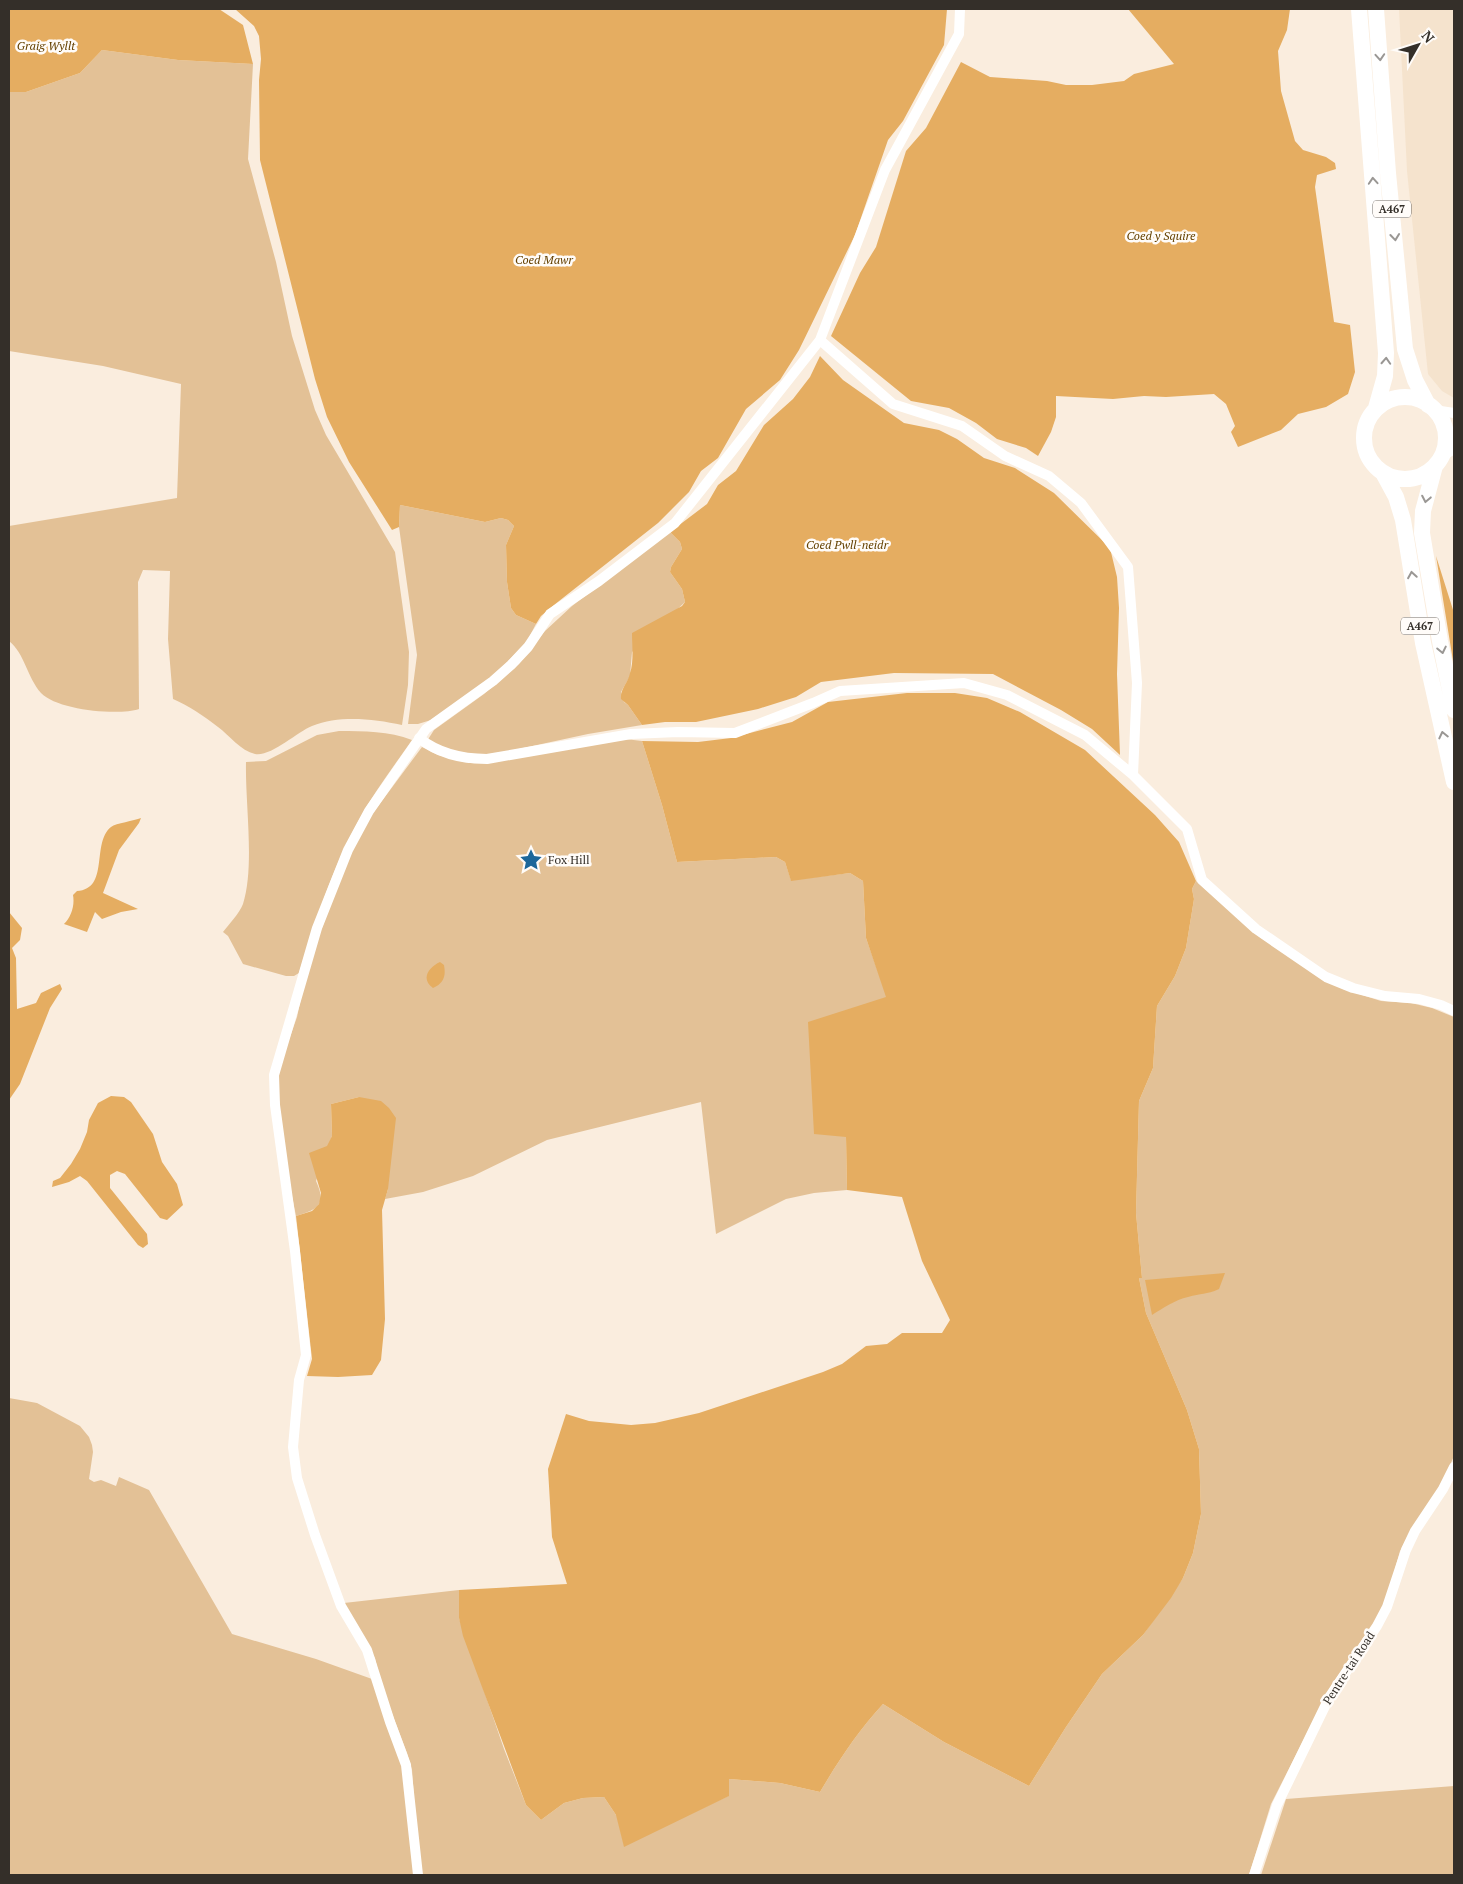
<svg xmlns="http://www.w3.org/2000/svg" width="1463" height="1884" viewBox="0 0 1463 1884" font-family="'PT Serif',serif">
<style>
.built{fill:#f5e3cd}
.green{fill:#e3c196}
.forest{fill:#e5ad61}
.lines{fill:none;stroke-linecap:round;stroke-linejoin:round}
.stream{stroke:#e5ad61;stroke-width:2.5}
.street{stroke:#fff;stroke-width:10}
.primary{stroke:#fff;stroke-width:16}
.oneway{stroke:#9a9794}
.labels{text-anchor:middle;stroke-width:5;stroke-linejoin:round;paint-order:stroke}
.shield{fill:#fffcf9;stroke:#716c67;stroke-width:1}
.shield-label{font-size:11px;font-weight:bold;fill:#342f29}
.park-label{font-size:12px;font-style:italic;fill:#654101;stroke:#fffcf9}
.poi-label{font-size:12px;fill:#342f29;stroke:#fffcf9;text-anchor:start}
.street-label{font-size:12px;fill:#342f29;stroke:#fffcf9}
</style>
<rect width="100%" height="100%" fill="#faedde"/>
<path class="built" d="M 1399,9 L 1454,9 L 1454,398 L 1442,391 L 1428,374 L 1407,171 Z"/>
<path class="green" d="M 102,50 L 178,60 L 253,64 L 248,159 L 276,262 L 292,336 L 315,410 L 326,435 L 395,552 L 409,652 L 408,685 L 402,725 C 373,719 340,715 312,726 C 297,732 271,757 255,754 C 241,751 229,735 218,727 C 204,716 189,706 173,699 L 168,639 L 170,571 L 143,570 L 138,582 L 139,709 C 118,716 57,710 41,693 C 27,677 25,654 9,641 L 9,526 L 177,498 L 181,384 L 103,366 L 9,351 L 9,92 L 26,92 L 80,73 Z
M 400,505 L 485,522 L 501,518 L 508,520 L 514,526 L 506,545 L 507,582 L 511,608 L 516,615 L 536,624 L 527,641 L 492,678 L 431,720 L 418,724 L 408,724 L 417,655 L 399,527 Z
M 670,532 L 680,542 L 682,549 L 671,567 L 670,572 L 682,589 L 685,602 L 632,652 L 630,676 L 621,692 L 624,702 L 628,705 L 642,725 L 588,734 L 491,755 L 457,753 L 427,741 L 434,730 L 484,694 L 519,664 L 545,631 L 572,606 Z
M 339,731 C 364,731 389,731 412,740 C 394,766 374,792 359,820 C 332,868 316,921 299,973 L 294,976 L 286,976 L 243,964 L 228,936 L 223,932 C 229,924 239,914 243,904 C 255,866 245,804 246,762 L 266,761 L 317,735 Z
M 625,739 L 642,741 L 662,805 L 677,862 L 776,857 L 785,862 L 791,880 L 850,873 L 863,881 L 866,938 L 887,997 L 846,1137 L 847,1190 L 814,1193 L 786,1199 L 716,1234 L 701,1102 L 547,1140 L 473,1176 L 423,1192 L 385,1199 L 388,1189 L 359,1097 L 331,1104 L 332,1136 L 316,1181 C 327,1205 318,1209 296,1216 L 283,1151 L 277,1074 L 297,1017 L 303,989 L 320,933 L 351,851 L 370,817 L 422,747 L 438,755 L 465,762 Z
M 1196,881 L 1261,938 L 1343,989 L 1381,1001 L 1411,1003 L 1432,1008 L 1454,1017 L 1454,1456 L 1439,1490 L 1410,1532 L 1400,1551 L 1385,1605 L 1368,1634 L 1332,1684 L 1271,1804 L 1249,1875 L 422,1875 L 418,1853 L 412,1770 L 407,1753 L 381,1684 L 375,1658 L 344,1603 L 459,1590 L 459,1618 L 504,1749 L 526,1805 L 541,1820 L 564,1803 L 583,1798 L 604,1797 L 616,1815 L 686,1816 L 728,1796 L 729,1779 L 780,1783 L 820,1792 C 839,1760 858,1731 883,1704 L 944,1742 L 1029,1786 L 1066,1727 L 1102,1674 L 1143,1635 L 1183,1578 L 1193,1553 L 1201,1514 L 1199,1449 L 1187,1410 L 1146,1313 L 1139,1278 L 1142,1278 L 1136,1213 L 1139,1101 L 1153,1068 L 1157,1006 L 1175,976 L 1186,948 L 1194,899 L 1192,889 Z
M 9,1398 L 37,1403 L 80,1426 L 89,1437 L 92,1445 L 93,1452 L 89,1479 L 94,1482 L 101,1480 L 116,1486 L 119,1477 L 149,1490 L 232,1634 L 316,1659 L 372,1679 L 402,1760 L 416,1875 L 9,1875 Z
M 1454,1786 L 1454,1875 L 1261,1875 L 1286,1799 Z"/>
<path class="forest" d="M 9,9 L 219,9 L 243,25 L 253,64 L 178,60 L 102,50 L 80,73 L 26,92 L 9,92 Z
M 235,9 L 947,9 L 944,45 L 903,121 L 888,140 L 855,235 L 799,350 L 780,380 L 746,409 L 718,458 L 701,471 L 689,492 L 658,523 L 554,605 L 541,616 L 536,624 L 516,615 L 511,608 L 507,582 L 506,545 L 514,526 L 508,520 L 501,518 L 485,522 L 400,505 L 399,527 L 392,530 L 349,462 L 327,417 L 315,379 L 260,160 L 259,80 L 261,59 L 259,36 L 254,26 Z
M 1128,9 L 1290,9 L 1287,30 L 1278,51 L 1281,91 L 1295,141 L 1303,150 L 1326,157 L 1335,163 L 1336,169 L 1317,175 L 1315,187 L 1334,322 L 1350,325 L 1355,372 L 1348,394 L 1326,407 L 1298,414 L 1281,430 L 1238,447 L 1231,432 L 1235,426 L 1226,404 L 1214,394 L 1166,397 L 1144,396 L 1113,399 L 1056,396 L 1056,417 L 1051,432 L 1038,456 L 1026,448 L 997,439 L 976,423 L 949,408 L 911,401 L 831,336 L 860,273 L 876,247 L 906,151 L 926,128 L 961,62 L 990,77 L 1047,81 L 1066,85 L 1092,85 L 1124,81 L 1134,74 L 1174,64 Z
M 820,356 L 843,380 L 904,423 L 939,430 L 957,439 L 984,458 L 1015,468 L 1054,493 L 1110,548 L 1117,577 L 1119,608 L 1117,674 L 1120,755 L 1092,729 L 1061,710 L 993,674 L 894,673 L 821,682 L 796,697 L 758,709 L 696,722 L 665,722 L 642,725 L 628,705 L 621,699 C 620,689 628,683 630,673 C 634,661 632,646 632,633 L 682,606 L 685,602 L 682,589 L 670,572 L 671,567 L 682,549 L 680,542 L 670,532 L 707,504 L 718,485 L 736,471 L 764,425 L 793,399 L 810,377 Z
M 1436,556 L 1454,613 L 1454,667 Z
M 907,693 L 955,693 L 987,698 L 1020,712 L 1085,750 L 1155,815 L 1179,842 L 1196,881 L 1192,889 L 1194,899 L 1186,948 L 1175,976 L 1157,1006 L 1153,1068 L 1139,1101 L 1136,1213 L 1142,1278 L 1139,1278 L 1146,1313 L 1187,1410 L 1199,1449 L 1201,1514 L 1193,1553 L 1183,1578 L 1171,1598 L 1143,1635 L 1102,1674 L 1066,1727 L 1029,1786 L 944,1742 L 883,1704 C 858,1731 839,1760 820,1792 L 780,1783 L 729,1779 L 729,1796 L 624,1847 L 616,1815 L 604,1797 L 583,1798 L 564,1803 L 541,1820 L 526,1805 L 463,1636 L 459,1618 L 459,1590 L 567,1584 L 552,1537 L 548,1469 L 566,1414 L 589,1421 L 631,1425 L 655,1423 L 699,1413 L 823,1372 L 842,1364 L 866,1346 L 887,1344 L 902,1333 L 942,1333 L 950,1320 L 922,1261 L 902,1197 L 847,1190 L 846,1137 L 814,1134 L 808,1022 L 886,997 L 866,938 L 863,881 L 850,873 L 791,881 L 785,862 L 776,857 L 677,862 L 662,805 L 642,741 L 698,742 L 731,738 L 792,722 L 828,702 Z
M 141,818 L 139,823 L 119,850 L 103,893 L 138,909 L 121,912 L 102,919 L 95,912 L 87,932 L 64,924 C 71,917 75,906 73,895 L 77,891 C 110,889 91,843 111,827 C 116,823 134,821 141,818 Z
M 9,912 L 22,928 L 20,940 L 12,948 L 16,958 L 17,1009 L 36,1003 L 41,993 L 60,984 L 62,989 L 50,1008 L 20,1084 L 9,1100 Z
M 440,962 L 444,965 C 446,976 444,983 433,988 C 420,979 429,967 440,962 Z
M 111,1096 L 124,1097 L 131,1102 L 153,1134 L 162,1162 L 177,1184 L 183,1205 L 167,1220 L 160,1218 L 125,1174 L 117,1171 L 110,1175 L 110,1188 L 147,1234 L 148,1244 L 143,1248 L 138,1245 L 87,1181 L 80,1176 L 69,1182 L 52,1187 L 53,1181 L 60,1178 L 71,1164 L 80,1149 L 87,1132 L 89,1120 L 98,1103 Z
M 359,1097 L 381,1101 L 389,1108 L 396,1118 L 388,1189 L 382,1210 L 385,1319 L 381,1360 L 372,1375 L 338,1377 L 307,1376 L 312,1359 L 296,1216 L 312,1211 L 319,1204 L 321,1193 L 309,1153 L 327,1146 L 332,1136 L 331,1104 Z
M 1225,1273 L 1219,1289 C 1206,1295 1201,1293 1188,1297 C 1175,1300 1163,1308 1152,1315 L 1145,1280 Z"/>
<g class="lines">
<path class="stream" d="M 9,973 L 11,976 L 9,979"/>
<path class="street" d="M 820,340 L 893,404 L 962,426 L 1005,456 L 1049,476 L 1081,503 L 1128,567 L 1137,683 L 1133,775 L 1187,829 L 1202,880 L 1256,929 L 1326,977 L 1353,988 L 1385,996 L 1419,999 L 1441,1005 L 1454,1011
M 1434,410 L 1454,413
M 1441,457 L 1454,449
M 419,738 C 439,754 462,759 487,759 L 631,734 L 678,732 L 735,733 L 813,703 L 840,691 L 964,683 L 1007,695 L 1085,735 L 1133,775
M 418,1875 L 406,1765 L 390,1722 L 367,1650 L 341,1606 L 315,1535 L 297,1478 L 293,1447 L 299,1380 L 306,1355 L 295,1251 L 275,1105 L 274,1075 L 296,1000 L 317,928 L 348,850 L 369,811 L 426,729 L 493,681 L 511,665 L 528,647 L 550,614 L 599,581 L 675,523 L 820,340 L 885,170 L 959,34 L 960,9
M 1254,1875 L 1277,1805 L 1330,1696 L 1377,1626 L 1387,1607 L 1406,1550 L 1415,1531 L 1443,1489 L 1454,1467"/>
<path class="primary" d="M 1359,9 L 1386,353 L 1385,376 L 1376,408
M 1376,9 L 1388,173 L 1405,349 L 1415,380 L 1428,405
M1364 438a41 41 0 1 1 82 0a41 41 0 1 1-82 0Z
M 1435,466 L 1423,511 L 1422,533 L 1440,641 L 1454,710
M 1383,473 L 1396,497 L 1403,520 L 1423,643 L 1454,782"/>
</g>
<defs><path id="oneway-chevron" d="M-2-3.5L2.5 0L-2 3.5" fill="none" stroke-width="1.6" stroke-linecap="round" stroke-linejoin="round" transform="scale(1.25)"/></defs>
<g class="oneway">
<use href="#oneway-chevron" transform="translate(1380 57) rotate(86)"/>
<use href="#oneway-chevron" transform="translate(1373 181) rotate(-94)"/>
<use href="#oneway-chevron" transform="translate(1395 237) rotate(84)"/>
<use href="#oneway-chevron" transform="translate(1386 361) rotate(-87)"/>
<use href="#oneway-chevron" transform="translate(1426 499) rotate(101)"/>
<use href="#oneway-chevron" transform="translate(1412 575) rotate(-99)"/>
<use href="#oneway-chevron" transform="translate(1442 650) rotate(78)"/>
<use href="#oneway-chevron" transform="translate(1443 735) rotate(-103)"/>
</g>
<defs>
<symbol id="sight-bare" viewBox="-9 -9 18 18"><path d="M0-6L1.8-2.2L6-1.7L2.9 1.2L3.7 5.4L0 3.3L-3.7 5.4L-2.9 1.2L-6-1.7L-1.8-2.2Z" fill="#1d679a" stroke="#fffcf9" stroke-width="2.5" paint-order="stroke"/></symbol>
</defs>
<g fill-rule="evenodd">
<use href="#sight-bare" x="515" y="844" width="32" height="32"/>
</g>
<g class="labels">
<g class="shield">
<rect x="1373" y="200.5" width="38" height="17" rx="4"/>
<rect x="1401" y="617.5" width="38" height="17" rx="4"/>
</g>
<g class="shield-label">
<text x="1392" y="213">A467</text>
<text x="1420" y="630">A467</text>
</g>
<g class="park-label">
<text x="46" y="50">Graig Wyllt</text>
<text x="1161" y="240">Coed y Squire</text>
<text x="544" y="264">Coed Mawr</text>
<text x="847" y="549">Coed Pwll-neidr</text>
</g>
<g class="poi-label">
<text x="548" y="864">Fox Hill</text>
</g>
<g class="street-label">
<text transform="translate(1349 1668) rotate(-57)" y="4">Pentre-tai Road</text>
</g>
</g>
<rect width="1463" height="1884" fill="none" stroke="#342f29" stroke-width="20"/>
<g transform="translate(1418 45) rotate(51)" stroke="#fffcf9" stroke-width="4" paint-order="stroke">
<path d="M0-4L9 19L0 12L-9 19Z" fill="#342f29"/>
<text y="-8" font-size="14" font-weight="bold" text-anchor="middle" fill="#342f29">N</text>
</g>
</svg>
